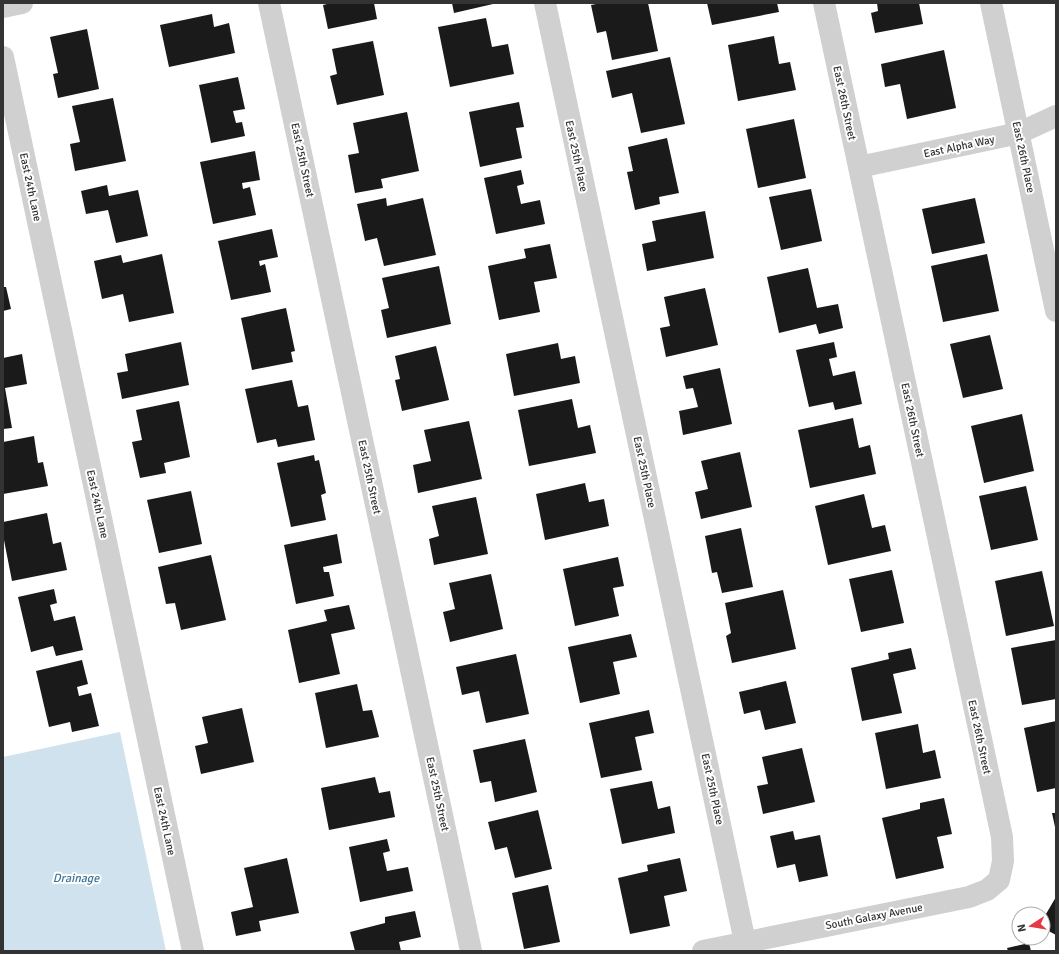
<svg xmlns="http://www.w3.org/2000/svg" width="1059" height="954" viewBox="0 0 1059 954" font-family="Signika,sans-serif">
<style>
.water{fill:#cfe2ee}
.building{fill:#1a1a1a}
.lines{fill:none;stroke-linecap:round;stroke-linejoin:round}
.minor{stroke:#d0d0d0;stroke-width:22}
.labels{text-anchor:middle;stroke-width:4;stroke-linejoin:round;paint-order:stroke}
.street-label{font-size:11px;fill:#333;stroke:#fff}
.water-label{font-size:12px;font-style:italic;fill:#3f7597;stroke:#fff}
</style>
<rect width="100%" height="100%" fill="#fff"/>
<path class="water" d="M 120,732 L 166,951 L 3,951 L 3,757 Z"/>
<path class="building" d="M 331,3 L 374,3 L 377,19 L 328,29 L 323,5 Z
M 452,3 L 493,3 L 493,4 L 454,13 Z
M 601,3 L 648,3 L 658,51 L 612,60 L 606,31 L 597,33 L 591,5 Z
M 707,3 L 777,3 L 779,12 L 712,25 Z
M 877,3 L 919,3 L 923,24 L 875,33 L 871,13 L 878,11 Z
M 212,14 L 214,27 L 229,23 L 235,53 L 169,67 L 160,25 Z
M 486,18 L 492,47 L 508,44 L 514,74 L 450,87 L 438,27 Z
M 87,29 L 99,89 L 58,98 L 53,74 L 58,73 L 50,37 Z
M 774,36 L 779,64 L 790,62 L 796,90 L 738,101 L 728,45 Z
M 373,41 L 384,95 L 337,105 L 330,76 L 337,74 L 332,49 Z
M 944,50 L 956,108 L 907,119 L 900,84 L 885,87 L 881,64 Z
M 670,57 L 685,124 L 641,133 L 632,93 L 612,98 L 606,71 Z
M 238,77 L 245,109 L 233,111 L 236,123 L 242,122 L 245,136 L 211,143 L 199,85 Z
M 113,98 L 126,161 L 75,171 L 70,144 L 80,142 L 72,106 Z
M 519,102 L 524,127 L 516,128 L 522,158 L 480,167 L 469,112 Z
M 407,112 L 419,171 L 381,179 L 383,188 L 355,193 L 348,155 L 359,153 L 353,123 Z
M 794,119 L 806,178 L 758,188 L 746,129 Z
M 667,138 L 679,193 L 659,197 L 660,204 L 635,210 L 627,172 L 633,171 L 628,147 Z
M 255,151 L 260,180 L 242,183 L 243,189 L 250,187 L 256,215 L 213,224 L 200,162 Z
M 521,170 L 524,184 L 517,186 L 521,204 L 540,200 L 545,224 L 496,234 L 484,178 Z
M 107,185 L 109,196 L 138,190 L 148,236 L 116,243 L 108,210 L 86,214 L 81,191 Z
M 811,189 L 822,241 L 781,250 L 769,197 Z
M 386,198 L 387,206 L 423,198 L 436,255 L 384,266 L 377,238 L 365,241 L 357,204 Z
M 975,198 L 985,243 L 932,254 L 922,209 Z
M 705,211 L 714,258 L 647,271 L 642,244 L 656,241 L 652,221 Z
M 272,229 L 278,257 L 259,261 L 260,266 L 265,264 L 271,292 L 231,300 L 218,241 Z
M 550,244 L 557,278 L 534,282 L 540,312 L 499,320 L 488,266 L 526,258 L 524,249 Z
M 162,254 L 174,313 L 129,322 L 123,294 L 102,299 L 94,261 L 121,255 L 123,263 Z
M 987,254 L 999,311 L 943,322 L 931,266 Z
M 439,266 L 451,324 L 387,338 L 381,310 L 389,308 L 382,278 Z
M 808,268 L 817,308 L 838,304 L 843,328 L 819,334 L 816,324 L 779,333 L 767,277 Z
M 3,287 L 6,287 L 11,309 L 3,311 Z
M 705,288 L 718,345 L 666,357 L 660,328 L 670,326 L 664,297 Z
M 286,308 L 295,351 L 291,352 L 293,362 L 252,370 L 241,318 Z
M 990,335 L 1003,389 L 963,398 L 950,344 Z
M 181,342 L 189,385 L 122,399 L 117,373 L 128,371 L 125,354 Z
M 834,342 L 837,357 L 829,359 L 833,376 L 855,371 L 862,404 L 835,410 L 833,402 L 809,407 L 796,350 Z
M 558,343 L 561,359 L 575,356 L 580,383 L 514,396 L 506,354 Z
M 436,346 L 449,400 L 402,411 L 395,380 L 400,379 L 395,356 Z
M 22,354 L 27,384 L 5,388 L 12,428 L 3,429 L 3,358 Z
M 720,368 L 732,424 L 683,435 L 679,411 L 698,407 L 693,388 L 686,389 L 683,376 Z
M 292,380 L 298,407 L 308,405 L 315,440 L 278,447 L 276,439 L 257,443 L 245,389 Z
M 572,399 L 578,428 L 590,425 L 596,453 L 529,466 L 518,410 Z
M 179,401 L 190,457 L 164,463 L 166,473 L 140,478 L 132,442 L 142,440 L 136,410 Z
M 1022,414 L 1034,471 L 984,483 L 971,426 Z
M 853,418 L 859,448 L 870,445 L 876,474 L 810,488 L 798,430 Z
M 469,421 L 482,479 L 418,493 L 413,465 L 431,461 L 424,430 Z
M 34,436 L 38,463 L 43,462 L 48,486 L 3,494 L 3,442 Z
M 740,452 L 752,507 L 701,519 L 695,492 L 708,489 L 701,461 Z
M 314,455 L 315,461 L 319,460 L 326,493 L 321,495 L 326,520 L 291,527 L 277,463 Z
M 585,483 L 589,502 L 604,499 L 609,526 L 545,540 L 536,494 Z
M 1026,486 L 1038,540 L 991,550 L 979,496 Z
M 191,491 L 202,544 L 159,553 L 147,500 Z
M 864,494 L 872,528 L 885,525 L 891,551 L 828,565 L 815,506 Z
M 476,497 L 488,554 L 434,565 L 429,539 L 439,536 L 432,506 Z
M 47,513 L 53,544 L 61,542 L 67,570 L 12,581 L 3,535 L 3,522 Z
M 741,528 L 753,587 L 722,593 L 717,572 L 712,573 L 705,536 Z
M 337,534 L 342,563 L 323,567 L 324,572 L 329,572 L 334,596 L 296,604 L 284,545 Z
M 211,555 L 226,620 L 181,630 L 175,603 L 166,604 L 158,567 Z
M 618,557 L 624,586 L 613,588 L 619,616 L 575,626 L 563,569 Z
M 892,570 L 904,623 L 861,632 L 849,579 Z
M 1042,571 L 1054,626 L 1006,636 L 995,581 Z
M 491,574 L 503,629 L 450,642 L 443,612 L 455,609 L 449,583 Z
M 54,589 L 57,603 L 50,605 L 54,621 L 75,616 L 83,650 L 56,656 L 53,646 L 31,652 L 18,597 Z
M 783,590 L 796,649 L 732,663 L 726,636 L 731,633 L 725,603 Z
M 349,605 L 355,629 L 331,634 L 340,674 L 299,683 L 288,630 L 327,621 L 324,610 Z
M 631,634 L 637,657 L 613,662 L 620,694 L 580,703 L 568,647 Z
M 1056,640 L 1056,699 L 1022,705 L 1011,648 Z
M 911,648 L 916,669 L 893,674 L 902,713 L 862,721 L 851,668 L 889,659 L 888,653 Z
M 516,654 L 529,714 L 486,723 L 479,691 L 462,695 L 456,667 Z
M 82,660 L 88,684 L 77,687 L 79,696 L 91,693 L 99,726 L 72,732 L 70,722 L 49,727 L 36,671 Z
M 786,681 L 796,723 L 765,730 L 760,710 L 744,714 L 739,692 Z
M 357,684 L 363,711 L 372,710 L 379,737 L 326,748 L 315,693 Z
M 242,708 L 254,762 L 201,774 L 195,746 L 208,743 L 202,717 Z
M 649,710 L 654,733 L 635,737 L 642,770 L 601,778 L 589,723 Z
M 1056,721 L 1056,788 L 1037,792 L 1024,728 Z
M 918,724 L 923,753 L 935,750 L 941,778 L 886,789 L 875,733 Z
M 525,739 L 537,792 L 495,802 L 491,781 L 480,783 L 473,750 Z
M 802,748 L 815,802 L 763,814 L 757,786 L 768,784 L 762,757 Z
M 375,777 L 379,793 L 390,791 L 395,817 L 329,830 L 321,788 Z
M 652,781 L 658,809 L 670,806 L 675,833 L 622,844 L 610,789 Z
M 944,798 L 952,834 L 937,837 L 944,868 L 896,879 L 882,818 L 920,809 L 920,803 Z
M 538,810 L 552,869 L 515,878 L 507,847 L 495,850 L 488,822 Z
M 1052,813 L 1056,813 L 1056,827 L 1055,827 Z
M 793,831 L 795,840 L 820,835 L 828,876 L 799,882 L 795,864 L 777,868 L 770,836 Z
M 387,839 L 390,851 L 383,853 L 387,871 L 408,867 L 413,891 L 360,902 L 349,847 Z
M 287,858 L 299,913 L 259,921 L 261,931 L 236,936 L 231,912 L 253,907 L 244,868 Z
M 680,858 L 687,891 L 664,896 L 670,926 L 630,934 L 618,878 L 648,871 L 647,865 Z
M 548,885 L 560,942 L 524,949 L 512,893 Z
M 1056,897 L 1056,935 L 1043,928 L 1043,919 Z
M 415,911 L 421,937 L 399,942 L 401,951 L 355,951 L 350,932 L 385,923 L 385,917 Z
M 1029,943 L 1031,951 L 1008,951 L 1007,948 Z"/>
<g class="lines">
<path class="minor" d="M 269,3 L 471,951
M 545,3 L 745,942
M 991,3 L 1056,311
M 3,7 L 22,3
M 3,57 L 193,951
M 859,167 L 1019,133 L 1056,116
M 703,951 L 969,897 L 987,890 L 999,880 L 1003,861 L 1002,837 L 824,3"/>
</g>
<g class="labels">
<g class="street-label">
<text transform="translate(845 103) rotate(78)" y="4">East 26th Street</text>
<text transform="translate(959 146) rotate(-12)" y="4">East Alpha Way</text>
<text transform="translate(577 156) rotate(78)" y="4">East 25th Place</text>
<text transform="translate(1024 157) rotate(78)" y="4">East 26th Place</text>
<text transform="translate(303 160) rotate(78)" y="4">East 25th Street</text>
<text transform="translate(31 187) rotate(78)" y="4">East 24th Lane</text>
<text transform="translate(913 420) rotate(78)" y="4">East 26th Street</text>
<text transform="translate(645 472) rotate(78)" y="4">East 25th Place</text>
<text transform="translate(370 477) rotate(78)" y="4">East 25th Street</text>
<text transform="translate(98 504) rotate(78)" y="4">East 24th Lane</text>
<text transform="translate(980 737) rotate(78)" y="4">East 26th Street</text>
<text transform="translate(713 789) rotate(78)" y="4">East 25th Place</text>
<text transform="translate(438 794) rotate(78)" y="4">East 25th Street</text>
<text transform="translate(165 821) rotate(78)" y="4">East 24th Lane</text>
<text transform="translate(874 916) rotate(-11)" y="4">South Galaxy Avenue</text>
</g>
<g class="water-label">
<text x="76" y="882">Drainage</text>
</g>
</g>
<rect width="1059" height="954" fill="none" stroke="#333333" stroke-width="8"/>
<g transform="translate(1031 926) rotate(258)"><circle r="19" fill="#ffffff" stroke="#adadad"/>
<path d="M0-3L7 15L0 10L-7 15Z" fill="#e63946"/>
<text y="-6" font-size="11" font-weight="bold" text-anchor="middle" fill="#333333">N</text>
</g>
</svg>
